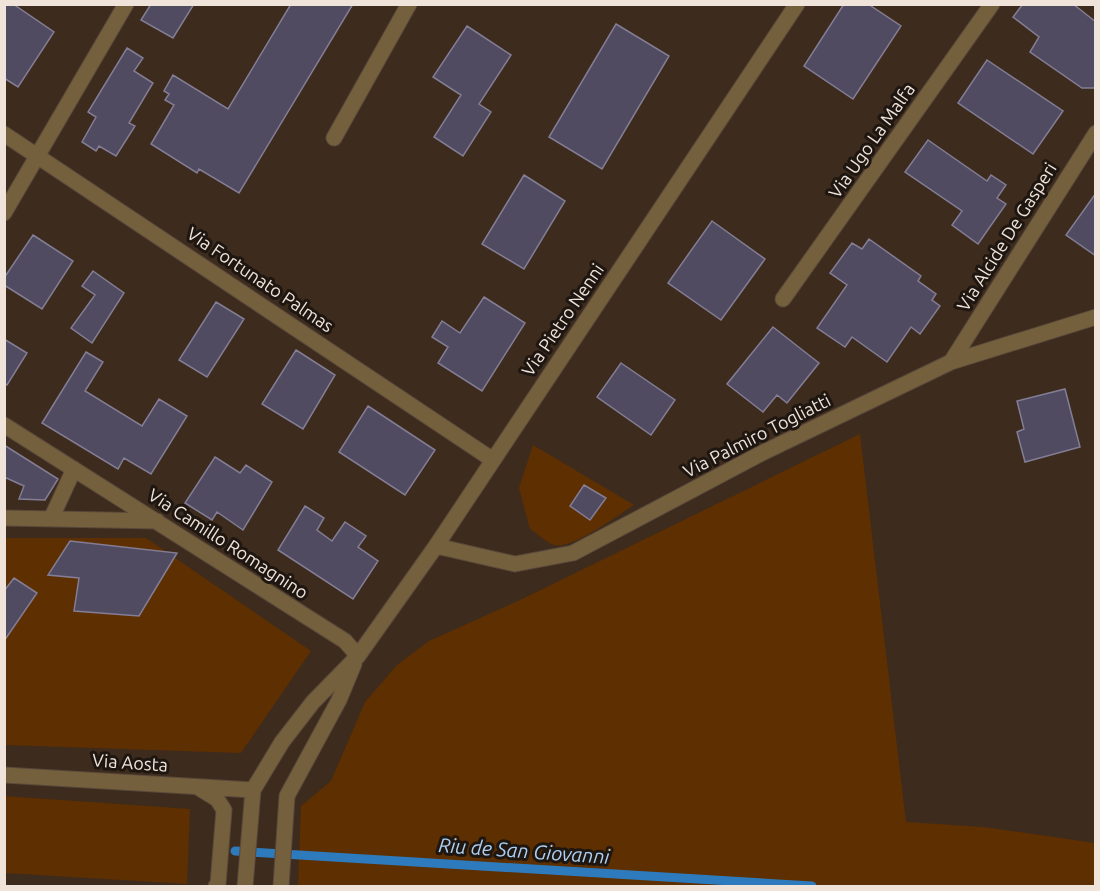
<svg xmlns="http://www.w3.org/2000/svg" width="1100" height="891" viewBox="0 0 1100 891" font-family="Ubuntu,sans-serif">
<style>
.green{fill:#5e2f00}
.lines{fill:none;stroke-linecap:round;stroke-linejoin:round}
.stream{stroke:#2d7abc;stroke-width:9}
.building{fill:#504b60;stroke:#837e95;stroke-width:1.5}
.minor-casing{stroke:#59483b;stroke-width:17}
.minor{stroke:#74603d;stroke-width:15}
.labels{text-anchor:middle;stroke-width:6;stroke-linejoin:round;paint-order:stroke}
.street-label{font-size:18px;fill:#efe3da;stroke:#1e1610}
.water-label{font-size:20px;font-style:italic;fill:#accff2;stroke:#1e1610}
</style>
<rect width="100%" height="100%" fill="#3d2b1d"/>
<path class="green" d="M 860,434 L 906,822 L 984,827 L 1095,843 L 1095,886 L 298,886 L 301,806 L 331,781 L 365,702 L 397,665 L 429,641 L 518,601 Z
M 533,445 L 634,505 C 618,515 572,550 554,545 C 546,542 538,534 530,529 L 519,488 Z
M 5,538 L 146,538 L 311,651 L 241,753 L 5,745 Z
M 4,796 L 190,809 L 187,884 L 5,873 Z"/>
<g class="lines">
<path class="stream" d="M 235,851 L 812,886"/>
</g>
<path class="building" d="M 4,4 L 13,4 L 54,32 L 18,87 L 4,78 Z
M 151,4 L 194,4 L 173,38 L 141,20 Z
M 291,4 L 353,4 L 239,193 L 199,169 L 197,173 L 151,144 L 174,105 L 165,100 L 169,94 L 164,91 L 173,75 L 228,109 Z
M 844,4 L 868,4 L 901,26 L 853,99 L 804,66 Z
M 1023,4 L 1073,4 L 1096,22 L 1095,88 L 1082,88 L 1030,52 L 1039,37 L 1013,17 Z
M 616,24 L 669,56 L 602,169 L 549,137 Z
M 467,26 L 511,55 L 479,104 L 491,112 L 463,156 L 434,137 L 461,95 L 433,77 Z
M 127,48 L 143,58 L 134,71 L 153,83 L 129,123 L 135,126 L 116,156 L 99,146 L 96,151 L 82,142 L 96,117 L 88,112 Z
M 987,60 L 1063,111 L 1033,154 L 958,103 Z
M 928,140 L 987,181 L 991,175 L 1006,185 L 997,198 L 1006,204 L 978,244 L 952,225 L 962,211 L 905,172 Z
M 524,175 L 565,201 L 524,269 L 482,244 Z
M 1096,193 L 1096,256 L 1066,235 Z
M 712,221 L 765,259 L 721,320 L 668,283 Z
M 33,235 L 73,261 L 42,309 L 4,285 L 4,278 Z
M 869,239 L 921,276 L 918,281 L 936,294 L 932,300 L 940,306 L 920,334 L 911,327 L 887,362 L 852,337 L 845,347 L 817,328 L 847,285 L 830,273 L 852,243 L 862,249 Z
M 93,271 L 124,293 L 92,343 L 71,328 L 95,295 L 82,286 Z
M 484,297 L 525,323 L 482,391 L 438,363 L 448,347 L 432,337 L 442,321 L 460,333 Z
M 216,302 L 244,319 L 207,377 L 179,360 Z
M 773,327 L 819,363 L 787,403 L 777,395 L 763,412 L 727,384 Z
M 4,339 L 27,353 L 7,385 L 4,383 Z
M 296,350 L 335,375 L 303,429 L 262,404 Z
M 86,352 L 103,362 L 85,391 L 142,426 L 159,399 L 187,416 L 151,474 L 124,458 L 118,469 L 42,423 Z
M 621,363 L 675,400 L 651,435 L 597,397 Z
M 1065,389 L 1080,447 L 1025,462 L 1017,432 L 1024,429 L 1017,401 Z
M 368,406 L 435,450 L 405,495 L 339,452 Z
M 4,445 L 58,479 L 45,500 L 19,499 L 24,486 L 4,477 Z
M 215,457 L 240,473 L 246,465 L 272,482 L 243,530 L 217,512 L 212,520 L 185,503 Z
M 584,485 L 606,498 L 590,520 L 570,506 Z
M 305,506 L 324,518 L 317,530 L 332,541 L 345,522 L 366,536 L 358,547 L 378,561 L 353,599 L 278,550 Z
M 70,541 L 177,553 L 139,616 L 74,611 L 79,578 L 48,575 Z
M 14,578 L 37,593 L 4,641 L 4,591 Z"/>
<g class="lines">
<defs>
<path id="minor" d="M 4,134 L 493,460
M 334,138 L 409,4
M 4,213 L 126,4
M 783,299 L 992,4
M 951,362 L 1096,133
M 4,425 L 345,641 L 358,656
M 4,518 L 157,521
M 51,519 L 74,469
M 436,546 L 515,564 L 573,553 L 764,452 L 951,362 L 1096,317
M 4,775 L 253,790
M 199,788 L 217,799 L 224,810 L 218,884 L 216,886
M 245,886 L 253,790 L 282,742 L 313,702 L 358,656 L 436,546 L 797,4
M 281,886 L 287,796 L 339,700 L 354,664"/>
</defs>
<use href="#minor" class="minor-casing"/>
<use href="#minor" class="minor"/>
</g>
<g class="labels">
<g class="street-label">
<text transform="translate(872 141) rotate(-55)" y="6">Via Ugo La Malfa</text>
<text transform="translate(1007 237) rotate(-58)" y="6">Via Alcide De Gasperi</text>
<text transform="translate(260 280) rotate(34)" y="6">Via Fortunato Palmas</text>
<text transform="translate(563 320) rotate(-56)" y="6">Via Pietro Nenni</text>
<text transform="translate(757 436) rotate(-27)" y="6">Via Palmiro Togliatti</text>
<text transform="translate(228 544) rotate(33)" y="6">Via Camillo Romagnino</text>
<text transform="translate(130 763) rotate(4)" y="6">Via Aosta</text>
</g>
<g class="water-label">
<text transform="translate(524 851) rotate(4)" y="7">Riu de San Giovanni</text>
</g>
</g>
<rect width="1100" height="891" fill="none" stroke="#efe3da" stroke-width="12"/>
</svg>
